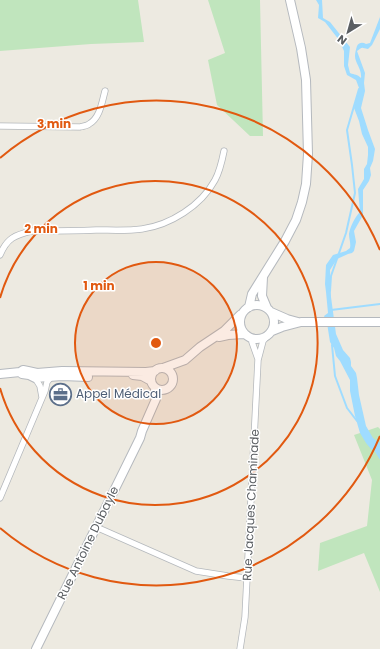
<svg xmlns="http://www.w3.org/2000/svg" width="380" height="649" viewBox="0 0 380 649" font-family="Poppins,sans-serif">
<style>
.green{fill:#c0e5bd}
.water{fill:#9fdcff}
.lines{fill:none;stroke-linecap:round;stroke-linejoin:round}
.stream{stroke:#9fdcff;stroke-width:2}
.minor-casing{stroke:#b4b8bc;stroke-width:7}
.secondary-casing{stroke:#b5b9be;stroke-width:10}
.minor{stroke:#fff;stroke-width:5.5}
.secondary{stroke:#fff;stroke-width:8}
.ring{fill:none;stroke:#e15910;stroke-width:2}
.labels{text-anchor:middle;stroke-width:3;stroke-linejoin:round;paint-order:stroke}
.service-label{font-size:12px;fill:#4e5e75;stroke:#fff;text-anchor:start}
.street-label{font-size:12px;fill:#5a5e62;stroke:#fff}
.centre{fill:#e15910;stroke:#fff;stroke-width:2}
.ring-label{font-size:12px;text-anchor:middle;font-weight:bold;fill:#e15910;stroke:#fff;stroke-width:3;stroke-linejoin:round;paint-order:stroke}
</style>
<rect width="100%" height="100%" fill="#edeae1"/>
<path class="green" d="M 0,0 L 138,0 L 144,42 L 91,44 L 0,51 Z
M 208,0 L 260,0 L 263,136 L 250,136 L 217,105 L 208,60 L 225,53 Z
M 378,427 L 380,429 L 380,592 L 364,553 L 318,571 L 320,543 L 367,526 L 372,480 L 354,435 Z"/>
<path class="water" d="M 316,0 L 322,0 L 323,18 L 330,22 L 350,47 L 348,65 L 350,73 C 355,75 357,74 361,78 C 362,69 355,63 355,56 C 355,53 356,49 357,46 C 359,42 363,42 366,44 L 370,43 L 380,17 L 380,29 L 372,45 L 368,49 C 361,48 364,46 357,51 L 365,73 L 364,83 L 365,91 L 361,108 L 368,130 L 375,149 L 373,161 L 370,168 L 371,175 L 369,181 L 363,190 L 363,215 L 354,231 L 356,242 L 354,251 L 352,253 L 348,254 L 337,259 L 330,270 L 331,297 L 336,334 L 343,350 L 350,358 L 351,362 L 351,366 L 356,373 L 357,378 L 359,395 L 366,426 L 373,438 L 380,443 L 380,457 L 379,454 L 376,451 L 371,449 L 366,443 L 360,433 L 355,416 L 350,391 L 350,380 L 340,361 L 336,356 L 334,348 L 330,342 L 327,323 L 324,316 L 328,313 L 326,292 L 325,284 L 326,265 L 333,255 L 346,251 L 350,248 C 351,243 349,239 349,234 C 350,227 355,217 360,212 L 358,189 L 364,179 L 364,169 L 367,164 L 368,155 L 368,147 L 362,134 L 359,121 L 354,108 L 359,88 L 356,80 L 347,75 L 344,66 L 344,51 L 339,40 L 325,22 L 318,18 L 319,5 Z"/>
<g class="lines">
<path class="stream" d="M 330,291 L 331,276 L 346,233 L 355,193 L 352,165 L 347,130 L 359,89
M 331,310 L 380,304
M 332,345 L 335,376 L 347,408 L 357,421
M 374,448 L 380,458"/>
<defs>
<path id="minor" d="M 0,126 L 80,127 C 83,126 87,126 89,124 C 100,118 102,102 105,91
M 0,255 C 7,238 15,235 32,231 C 53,231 75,231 96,230 C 111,230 127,231 142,229 C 170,225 201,206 215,180 C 220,171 222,161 224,151
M 252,339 L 252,342 L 258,359
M 35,378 L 40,386 L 42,397
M 0,498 L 45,391 L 47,382 L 51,377
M 96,527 L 196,571 L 228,576 L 246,578
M 240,649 L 245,617 L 258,360 L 263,341 L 269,334"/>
<path id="secondary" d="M 263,277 L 262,296 L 267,308
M240 322a17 17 0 1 1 34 0a17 17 0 1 1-34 0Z
M 249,307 L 252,294 L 285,241 L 296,220 L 302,202 L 306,184 L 308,154 L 306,80 L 301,48 L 290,0
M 271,312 L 287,319 L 298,322
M 272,331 L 282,327 L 301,322 L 380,322
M 219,337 L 228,335 L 244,334
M151 379a11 11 0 1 1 22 0a11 11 0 1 1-22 0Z
M 163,368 L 185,360 L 200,347 L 224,331 L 240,315
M 0,374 L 20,372 L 23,370 L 28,371 L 37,373 L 62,371 L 146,372 L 155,371
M 22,374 L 29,375 L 35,378 L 62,376 L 88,377
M 133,375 L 142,376 L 151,381
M 36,649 L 140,438 L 142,431 L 156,399 L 155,389"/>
</defs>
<use href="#minor" class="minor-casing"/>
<use href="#secondary" class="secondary-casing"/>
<use href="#minor" class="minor"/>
<use href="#secondary" class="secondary"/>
</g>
<circle cx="156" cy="343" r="81" fill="#e15910" fill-opacity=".12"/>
<g class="ring">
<circle cx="156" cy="343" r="81"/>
<path d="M0 298A162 162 0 1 1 0 388"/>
<path d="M380 436A242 242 0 0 1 0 528M0 158A242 242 0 0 1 380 250"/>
</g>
<defs>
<symbol id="office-ring" viewBox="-11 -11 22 22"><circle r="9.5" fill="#fff" stroke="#5c6f8a" stroke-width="1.5"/><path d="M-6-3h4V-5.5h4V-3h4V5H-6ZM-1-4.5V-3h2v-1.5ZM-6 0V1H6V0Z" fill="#5c6f8a"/></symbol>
</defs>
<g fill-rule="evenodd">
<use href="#office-ring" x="48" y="382" width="25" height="25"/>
</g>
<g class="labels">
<g class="service-label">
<text x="76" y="398">Appel Médical</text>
</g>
<g class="street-label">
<text transform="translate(251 505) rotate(-87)" y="4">Rue Jacques Chaminade</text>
<text transform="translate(88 543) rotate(-64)" y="4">Rue Antoine Dubayle</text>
</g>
</g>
<circle cx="156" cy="343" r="6" class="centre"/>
<g class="ring-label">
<text x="54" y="128">3 min</text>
<text x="41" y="233">2 min</text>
<text x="99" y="290">1 min</text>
</g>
<g transform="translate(348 32) rotate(217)" stroke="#ffffff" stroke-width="3" paint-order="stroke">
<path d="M0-3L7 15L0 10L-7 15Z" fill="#5a5e62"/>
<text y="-6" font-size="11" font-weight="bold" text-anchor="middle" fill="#5a5e62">N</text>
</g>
</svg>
